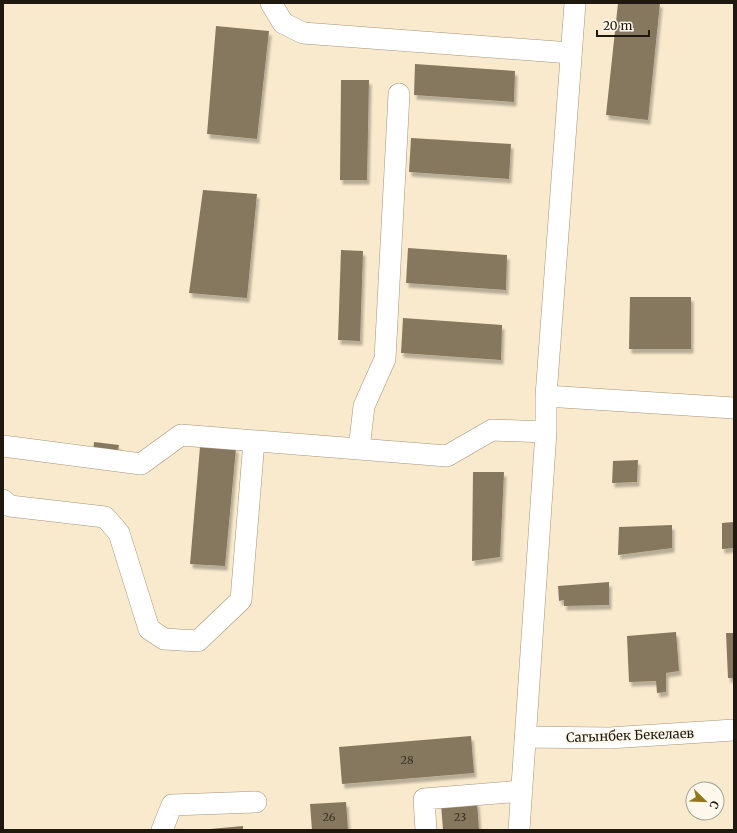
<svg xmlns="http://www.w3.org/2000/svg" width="737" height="833" viewBox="0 0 737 833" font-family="Merriweather,serif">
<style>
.building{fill:#85785e;filter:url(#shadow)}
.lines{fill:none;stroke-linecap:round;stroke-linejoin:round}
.minor-casing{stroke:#a3957a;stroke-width:22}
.minor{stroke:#fff;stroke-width:21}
.labels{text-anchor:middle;stroke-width:4;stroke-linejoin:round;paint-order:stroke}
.number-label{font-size:11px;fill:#383022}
.street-label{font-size:13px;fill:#1e180e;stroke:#fef8ec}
</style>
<defs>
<filter id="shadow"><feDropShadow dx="2.5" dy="4.5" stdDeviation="1" flood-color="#0004"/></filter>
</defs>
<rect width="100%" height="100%" fill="#f9eacd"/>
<path class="building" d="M 618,3 L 660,3 L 648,120 L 606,115 Z
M 216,26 L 269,31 L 257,139 L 207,134 Z
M 415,64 L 515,71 L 514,102 L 414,95 Z
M 341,80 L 369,80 L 367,180 L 340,180 Z
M 411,138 L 511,144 L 509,179 L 409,172 Z
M 203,190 L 257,194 L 247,298 L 189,293 Z
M 408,248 L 507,255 L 506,290 L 406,283 Z
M 341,250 L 363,251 L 360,341 L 338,340 Z
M 630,297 L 691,297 L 691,349 L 629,349 Z
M 403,318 L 502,325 L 501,360 L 401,353 Z
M 94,442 L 119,445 L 117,457 L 93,454 Z
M 200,447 L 236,448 L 225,566 L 190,564 Z
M 638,460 L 637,482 L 612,483 L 613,461 Z
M 473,472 L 504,472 L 500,557 L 472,561 Z
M 734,522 L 734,548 L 722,549 L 722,523 Z
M 672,525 L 672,548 L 618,555 L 619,527 Z
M 609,582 L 609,605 L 564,606 L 564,600 L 559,601 L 558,586 Z
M 676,632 L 679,671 L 666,673 L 666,692 L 657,693 L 656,681 L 629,682 L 627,636 Z
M 726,633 L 734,633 L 734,678 L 728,678 Z
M 471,736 L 474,773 L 342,784 L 339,747 Z
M 346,802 L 348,830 L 312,830 L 310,804 Z
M 477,802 L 479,830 L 443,830 L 441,804 Z
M 243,826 L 243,830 L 210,830 L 210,829 Z"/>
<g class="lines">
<defs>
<path id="minor" d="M 271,3 L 283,23 L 303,33 L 571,53
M 546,396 L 734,408
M 3,446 L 141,464 L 181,435 L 447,456 L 492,430 L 546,432
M 359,449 L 364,406 L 385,359 L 399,94
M 3,500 L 10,506 L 105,517 L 119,533 L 149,629 L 164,639 L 198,641 L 241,600 L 254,441
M 525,737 L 609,738 L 734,730
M 162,830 L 172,805 L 256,802
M 426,830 L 424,799 L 522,791
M 519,830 L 546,432 L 546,396 L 575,3"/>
</defs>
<use href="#minor" class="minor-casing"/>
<use href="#minor" class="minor"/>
</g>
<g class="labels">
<g class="number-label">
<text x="407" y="764">28</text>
<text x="329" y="821">26</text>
<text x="460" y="821">23</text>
</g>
<g class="street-label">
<text transform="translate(630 735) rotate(-2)" y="5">Сагынбек Бекелаев</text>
</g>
</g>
<rect width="737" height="833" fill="none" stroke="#1e180e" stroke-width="8"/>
<g transform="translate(705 801) rotate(113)"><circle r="19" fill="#fef8ec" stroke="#a49e93"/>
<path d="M0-3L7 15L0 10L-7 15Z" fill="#93761d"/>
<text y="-6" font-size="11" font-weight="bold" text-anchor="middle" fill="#1e180e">С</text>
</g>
<path d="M597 30v6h52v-6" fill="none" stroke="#1e180e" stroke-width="2"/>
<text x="603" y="30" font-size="12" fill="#1e180e" stroke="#fef8ec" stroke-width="3" paint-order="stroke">20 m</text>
</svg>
